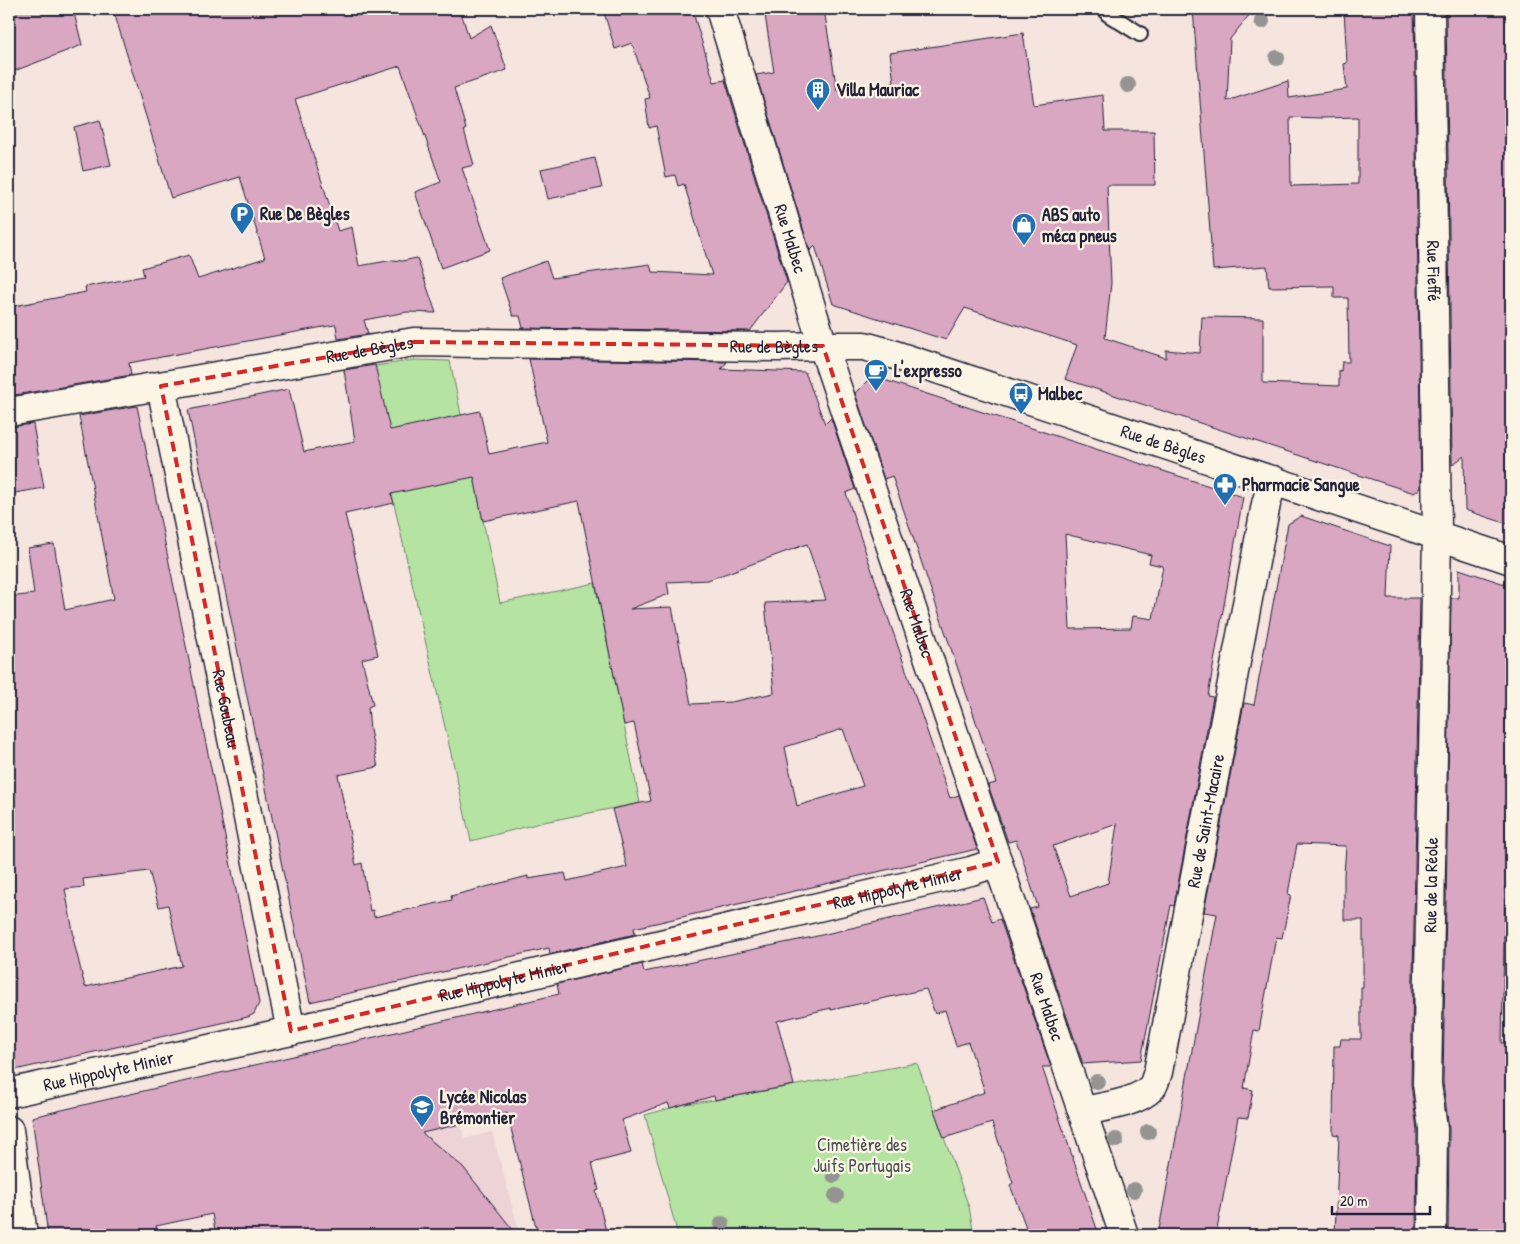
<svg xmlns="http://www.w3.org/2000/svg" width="1520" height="1244" viewBox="0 0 1520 1244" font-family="'Patrick Hand',sans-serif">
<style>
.built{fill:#edd2d6}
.green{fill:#b5e4a2;stroke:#6c836e}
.building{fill:#daa7c3;stroke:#22223b;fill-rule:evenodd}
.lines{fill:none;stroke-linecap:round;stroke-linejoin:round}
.lane-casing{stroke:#22223b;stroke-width:18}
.street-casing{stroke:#22223b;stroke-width:31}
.secondary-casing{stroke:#22223b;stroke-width:31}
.lane{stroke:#fcf5e5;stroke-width:14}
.street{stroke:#fcf5e5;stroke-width:28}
.secondary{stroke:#fcf5e5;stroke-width:28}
.tree{fill:#959493}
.marked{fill:none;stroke:#d62828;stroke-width:4;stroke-dasharray:10 6;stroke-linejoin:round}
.labels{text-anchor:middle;stroke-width:4.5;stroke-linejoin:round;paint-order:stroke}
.poi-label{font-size:18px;font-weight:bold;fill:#22223b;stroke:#fcf5e5;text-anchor:start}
.street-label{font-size:18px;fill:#22223b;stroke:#fcf5e5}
.park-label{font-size:18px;fill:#475255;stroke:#fcf5e5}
</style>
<rect width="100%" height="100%" fill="#f5e5de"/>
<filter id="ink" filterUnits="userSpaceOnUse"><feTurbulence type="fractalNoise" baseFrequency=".02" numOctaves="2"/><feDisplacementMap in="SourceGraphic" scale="10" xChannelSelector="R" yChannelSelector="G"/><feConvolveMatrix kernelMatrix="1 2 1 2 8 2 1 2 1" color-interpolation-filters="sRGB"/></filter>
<g filter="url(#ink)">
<path class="built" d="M 363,1041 L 455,1099 L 464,1139 L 492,1132 L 520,1235 L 408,1235 Z"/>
<path class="green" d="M 415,360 L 450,361 L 500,603 L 595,583 L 640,803 L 544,822 L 471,841 L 363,368 Z
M 917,1063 L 969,1207 L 974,1235 L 678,1235 L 645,1115 L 685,1104 L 715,1100 Z"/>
<path class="building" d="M 9,9 L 73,9 L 82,45 L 9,73 Z
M 113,9 L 460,9 L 469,38 L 491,25 L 507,70 L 454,88 L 466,129 L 464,130 L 474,165 L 462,168 L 490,250 L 441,268 L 415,192 L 441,182 L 400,66 L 295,99 L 338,231 L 352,227 L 359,266 L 393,260 L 402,261 L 417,258 L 436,313 L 407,312 L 364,320 L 368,334 L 338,339 L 336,325 L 334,325 L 129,363 L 131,375 L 9,396 L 9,307 L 86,292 L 85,287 L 144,276 L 142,268 L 189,255 L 198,279 L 265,258 L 240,177 L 171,198 Z
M 603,9 L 692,9 L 714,82 L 725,80 L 787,282 L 750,331 L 523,328 L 520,316 L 513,316 L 500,278 L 546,261 L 552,278 L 650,264 L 652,272 L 712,275 L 684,184 L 678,186 L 675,175 L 666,177 L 656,126 L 649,128 L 645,99 L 650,98 L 632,43 L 615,49 Z
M 764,9 L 824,9 L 837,91 L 894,82 L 890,53 L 1023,33 L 1034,105 L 1103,95 L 1105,131 L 1154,131 L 1155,185 L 1107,185 L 1111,283 L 1105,338 L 1166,358 L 1166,350 L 1200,353 L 1202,317 L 1263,318 L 1263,383 L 1339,386 L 1339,370 L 1341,371 L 1342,362 L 1349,362 L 1348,298 L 1334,298 L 1334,286 L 1269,287 L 1267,266 L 1213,270 L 1193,9 L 1254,9 L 1230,39 L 1227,101 L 1288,81 L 1289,98 L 1347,89 L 1344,64 L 1347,63 L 1344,9 L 1414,9 L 1421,488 L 1414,493 L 1065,379 L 1077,345 L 965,308 L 946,340 L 833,304 L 815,246 L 810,251 L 756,75 L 774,72 ZM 1290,117 L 1322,118 L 1358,117 L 1358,184 L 1291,186 Z
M 1446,9 L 1511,9 L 1511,525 L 1465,510 L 1464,456 L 1452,465 Z
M 100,120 L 111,165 L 83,171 L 74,127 Z
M 595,158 L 602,188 L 548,199 L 541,169 Z
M 529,359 L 727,362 L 721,369 L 805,372 L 825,424 L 831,418 L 855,489 L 846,493 L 855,521 L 950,798 L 959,795 L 977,849 L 634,928 L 635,934 L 550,954 L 549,948 L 310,1002 L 188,410 L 289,389 L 304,452 L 355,441 L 344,370 L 375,365 L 390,430 L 480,411 L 489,454 L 547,442 ZM 474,477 L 483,521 L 579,501 L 624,725 L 634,723 L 651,801 L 612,809 L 627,867 L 567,881 L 565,873 L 528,879 L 528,876 L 451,896 L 452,900 L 374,917 L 373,910 L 370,911 L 362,863 L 356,865 L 338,775 L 378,767 L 370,730 L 368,707 L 373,705 L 362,659 L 378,655 L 345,514 L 394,503 L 391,494 ZM 807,544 L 826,600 L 765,603 L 774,693 L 731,702 L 691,704 L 672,607 L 630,609 L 669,594 L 667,582 L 708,580 ZM 843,729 L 863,786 L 797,806 L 785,747 Z
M 872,376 L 1243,497 L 1208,696 L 1213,697 L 1174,906 L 1171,905 L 1141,1060 L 1083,1064 L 1030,909 L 1038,907 L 1022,857 L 1016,840 L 1008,842 L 988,785 L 996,783 L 986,751 L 892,476 L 884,479 L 855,393 ZM 1065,534 L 1151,555 L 1149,563 L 1163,566 L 1153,619 L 1133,616 L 1131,628 L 1070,629 ZM 1117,824 L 1108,883 L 1071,896 L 1053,846 Z
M 137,406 L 259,1003 L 254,1014 L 248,1017 L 15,1070 L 9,1016 L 9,597 L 34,594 L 28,548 L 54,544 L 65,610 L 114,599 L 79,416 ZM 149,871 L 159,907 L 168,905 L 182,966 L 85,987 L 73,938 L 74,937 L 65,889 L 84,887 L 83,879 Z
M 33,424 L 44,488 L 9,494 L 9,427 Z
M 1301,516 L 1390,546 L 1388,598 L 1420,598 L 1411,1084 L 1417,1130 L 1416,1235 L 1335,1235 L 1339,1135 L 1333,1134 L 1334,1046 L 1340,1046 L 1341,1039 L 1361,1039 L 1361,987 L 1363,987 L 1363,920 L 1344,920 L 1344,875 L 1346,846 L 1297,844 L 1288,894 L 1291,895 L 1282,938 L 1276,937 L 1259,1031 L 1254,1030 L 1244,1088 L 1253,1090 L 1248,1118 L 1238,1117 L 1216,1235 L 1158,1235 L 1217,914 L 1204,912 L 1244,703 L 1254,705 L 1288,524 Z
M 1459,569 L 1511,586 L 1511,887 L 1505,887 L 1502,1043 L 1511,1043 L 1511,1235 L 1448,1235 L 1449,1129 L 1443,1083 L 1451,598 L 1459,598 Z
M 983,897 L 992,922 L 1000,919 L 1051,1067 L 1042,1067 L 1099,1235 L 1029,1235 L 1010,1185 L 1013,1183 L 992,1123 L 944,1138 L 934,1110 L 985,1092 L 968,1042 L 956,1046 L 945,1010 L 935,1014 L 926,989 L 831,1010 L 831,1008 L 777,1021 L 794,1085 L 715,1100 L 714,1096 L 670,1108 L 668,1103 L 622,1120 L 631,1153 L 592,1163 L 599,1190 L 596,1191 L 607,1235 L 538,1235 L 507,1113 L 422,1133 L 463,1167 L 517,1235 L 216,1235 L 212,1214 L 156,1226 L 157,1230 L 133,1235 L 48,1235 L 32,1117 L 559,994 L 557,984 L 642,964 L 644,972 L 813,937 Z"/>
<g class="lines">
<defs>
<path id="lane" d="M 1108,9 L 1108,14 L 1140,34"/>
<g id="street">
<path id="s1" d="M 1430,9 L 1437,534 L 1427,1084 L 1433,1129 L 1432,1235"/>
<path id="s2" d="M 161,386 L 291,1031"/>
<path id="s3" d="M 9,412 L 414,342 L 778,347 L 823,346"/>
<path id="s4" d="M 9,1093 L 291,1031 L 971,871 L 998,862"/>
<path id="s5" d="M 1083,1111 C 1103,1107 1138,1103 1152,1087 C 1155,1083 1156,1077 1158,1072 L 1266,504 L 1273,480"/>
<path d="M 9,1130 L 23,1235"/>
</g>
<g id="secondary">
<path id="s6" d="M 720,9 L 823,346 L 1124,1235"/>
<path id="s7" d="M 823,346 L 864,346 L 889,353 L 1511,560"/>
</g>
</defs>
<use href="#lane" class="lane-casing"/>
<use href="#street" class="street-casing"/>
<use href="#secondary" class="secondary-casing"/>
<use href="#lane" class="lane"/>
<use href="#street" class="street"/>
<use href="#secondary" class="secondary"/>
</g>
<g class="tree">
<circle cx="1262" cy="21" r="8"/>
<circle cx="1277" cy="58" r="8"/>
<circle cx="1128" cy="85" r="8"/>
<circle cx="1097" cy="1082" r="8"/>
<circle cx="1148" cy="1132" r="8"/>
<circle cx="1116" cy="1140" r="8"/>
<circle cx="834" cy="1175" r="8"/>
<circle cx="1134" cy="1190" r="8"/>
<circle cx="836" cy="1196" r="8"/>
<circle cx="722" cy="1224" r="8"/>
</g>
</g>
<path class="marked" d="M 414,342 L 823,346 L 998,862 L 291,1031 L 161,386 Z"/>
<defs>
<symbol id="building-pin" viewBox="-11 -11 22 30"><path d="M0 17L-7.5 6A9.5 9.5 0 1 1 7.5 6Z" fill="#1f6fb2" stroke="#fcf5e5"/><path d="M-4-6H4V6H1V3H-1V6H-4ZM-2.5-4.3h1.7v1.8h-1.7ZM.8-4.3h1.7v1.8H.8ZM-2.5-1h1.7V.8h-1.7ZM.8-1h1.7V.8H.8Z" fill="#fff"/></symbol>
<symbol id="parking-pin" viewBox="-11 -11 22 30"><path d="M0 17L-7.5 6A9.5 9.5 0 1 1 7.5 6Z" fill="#1f6fb2" stroke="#fcf5e5"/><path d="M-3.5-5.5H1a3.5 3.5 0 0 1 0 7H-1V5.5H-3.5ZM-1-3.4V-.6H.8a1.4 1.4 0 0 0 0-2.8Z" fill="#fff"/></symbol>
<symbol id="shop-pin" viewBox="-11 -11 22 30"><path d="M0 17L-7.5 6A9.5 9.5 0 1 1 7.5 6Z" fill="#1f6fb2" stroke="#fcf5e5"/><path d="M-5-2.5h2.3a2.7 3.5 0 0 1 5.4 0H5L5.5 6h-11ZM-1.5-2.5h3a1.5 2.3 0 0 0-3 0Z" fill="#fff"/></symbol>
<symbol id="cafe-pin" viewBox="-11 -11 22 30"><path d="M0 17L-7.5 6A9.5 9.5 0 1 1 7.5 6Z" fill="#1f6fb2" stroke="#fcf5e5"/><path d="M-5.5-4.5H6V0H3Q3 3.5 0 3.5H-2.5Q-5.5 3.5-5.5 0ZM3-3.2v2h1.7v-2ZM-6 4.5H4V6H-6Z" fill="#fff"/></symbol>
<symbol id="bus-pin" viewBox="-11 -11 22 30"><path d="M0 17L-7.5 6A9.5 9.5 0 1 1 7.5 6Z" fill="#1f6fb2" stroke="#fcf5e5"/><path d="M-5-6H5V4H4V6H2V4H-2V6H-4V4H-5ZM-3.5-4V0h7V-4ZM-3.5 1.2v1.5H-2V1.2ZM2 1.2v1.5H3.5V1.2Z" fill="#fff"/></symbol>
<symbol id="pharmacy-pin" viewBox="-11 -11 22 30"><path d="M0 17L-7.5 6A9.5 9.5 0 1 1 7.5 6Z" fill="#1f6fb2" stroke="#fcf5e5"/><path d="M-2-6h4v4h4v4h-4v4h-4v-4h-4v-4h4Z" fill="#fff"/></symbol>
<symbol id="school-pin" viewBox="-11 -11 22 30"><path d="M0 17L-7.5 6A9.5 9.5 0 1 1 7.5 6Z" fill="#1f6fb2" stroke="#fcf5e5"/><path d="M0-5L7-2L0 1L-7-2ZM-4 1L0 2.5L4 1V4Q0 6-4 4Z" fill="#fff"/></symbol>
</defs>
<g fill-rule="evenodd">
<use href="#building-pin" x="804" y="76" width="28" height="38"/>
<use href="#parking-pin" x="228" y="200" width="28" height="38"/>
<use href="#shop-pin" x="1010" y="211" width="28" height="38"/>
<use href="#cafe-pin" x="862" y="357" width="28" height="38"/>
<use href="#bus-pin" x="1007" y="380" width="28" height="38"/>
<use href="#pharmacy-pin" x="1211" y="471" width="28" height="38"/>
<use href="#school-pin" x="408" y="1093" width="28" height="38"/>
</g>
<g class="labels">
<g class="poi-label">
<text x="836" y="96">Villa Mauriac</text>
<text x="260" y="220">Rue De Bègles</text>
<text x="1042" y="221">ABS auto<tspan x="1042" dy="21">méca pneus</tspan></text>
<text x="894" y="377">L'expresso</text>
<text x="1038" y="400">Malbec</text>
<text x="1242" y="491">Pharmacie Sangue</text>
<text x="440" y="1103">Lycée Nicolas<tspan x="440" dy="21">Brémontier</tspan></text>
</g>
<g class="street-label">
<text dy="6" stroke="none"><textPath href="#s6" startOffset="240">Rue Malbec</textPath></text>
<text dy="6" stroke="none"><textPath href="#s1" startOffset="262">Rue Fieffé</textPath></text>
<text dy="6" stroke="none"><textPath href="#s3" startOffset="771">Rue de Bègles</textPath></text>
<text dy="6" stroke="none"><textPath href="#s3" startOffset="366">Rue de Bègles</textPath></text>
<text dy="6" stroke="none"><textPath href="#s7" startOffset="356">Rue de Bègles</textPath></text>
<text dy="6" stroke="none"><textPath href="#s6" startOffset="645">Rue Malbec</textPath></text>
<text dy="6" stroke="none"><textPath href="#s2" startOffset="329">Rue Goubeau</textPath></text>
<text dy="6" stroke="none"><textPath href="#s5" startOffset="346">Rue de Saint-Macaire</textPath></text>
<text transform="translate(1431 885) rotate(-89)" y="6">Rue de la Réole</text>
<text dy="6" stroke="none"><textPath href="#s4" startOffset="912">Rue Hippolyte Minier</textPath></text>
<text dy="6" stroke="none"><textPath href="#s4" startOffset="508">Rue Hippolyte Minier</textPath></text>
<text dy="6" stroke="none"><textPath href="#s6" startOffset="1050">Rue Malbec</textPath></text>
<text dy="6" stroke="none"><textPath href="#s4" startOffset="102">Rue Hippolyte Minier</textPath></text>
</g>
<g class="park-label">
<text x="862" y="1151">Cimetière des<tspan x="862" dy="21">Juifs Portugais</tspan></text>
</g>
</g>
<rect width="1520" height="1244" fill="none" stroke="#fcf5e5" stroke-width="30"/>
<rect x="15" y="15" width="1490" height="1214" fill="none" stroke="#22223b" stroke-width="2" filter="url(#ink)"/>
<path d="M1332 1206v8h98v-8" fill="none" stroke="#22223b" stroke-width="2.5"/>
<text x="1340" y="1206" font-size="15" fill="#22223b" stroke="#fcf5e5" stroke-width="4" paint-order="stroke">20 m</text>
</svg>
